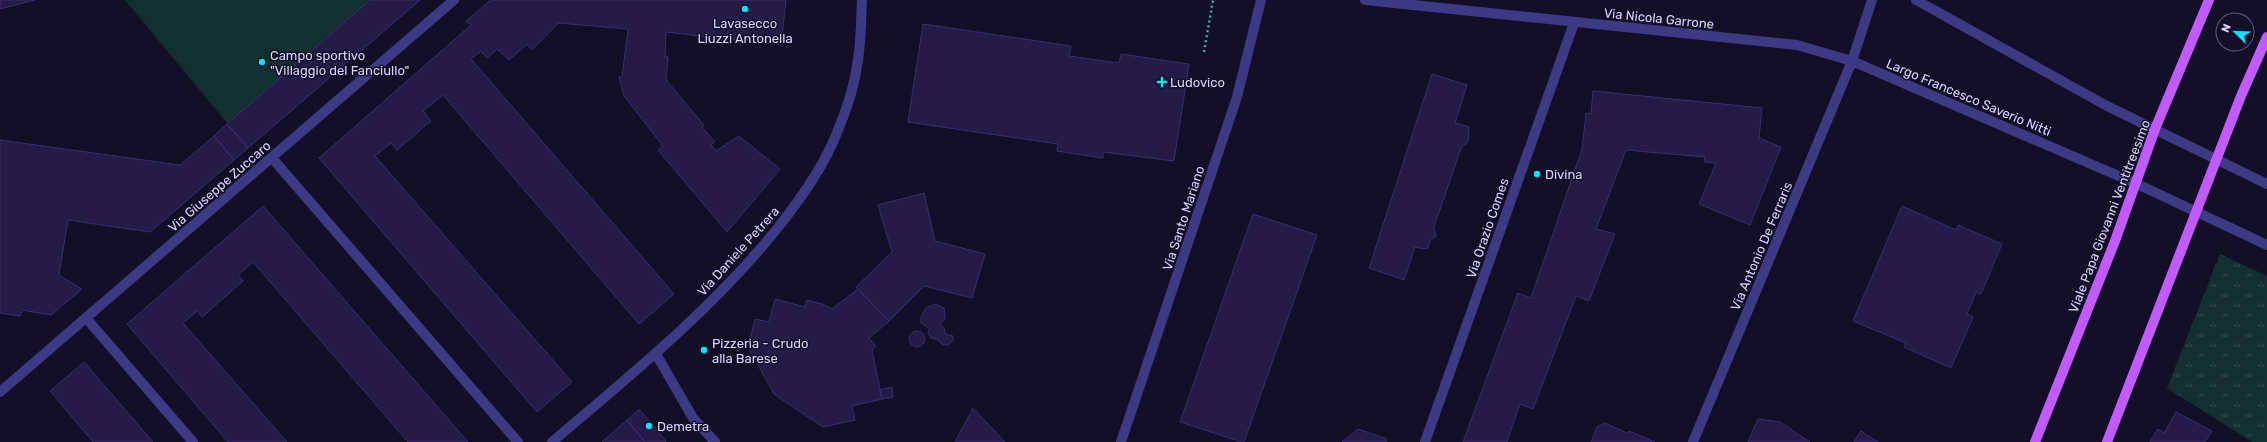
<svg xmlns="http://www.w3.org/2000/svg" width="2267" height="442" viewBox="0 0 2267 442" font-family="Rubik,sans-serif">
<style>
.grass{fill:url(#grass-tufts)}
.pitch{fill:#12302f}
.building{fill:#241b47;stroke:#3b2d73}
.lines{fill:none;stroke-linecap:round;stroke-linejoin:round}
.path{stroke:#2fb8b0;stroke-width:2.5;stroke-dasharray:2 3;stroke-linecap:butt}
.minor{stroke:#3d3a85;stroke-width:10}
.major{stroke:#c25bff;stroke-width:10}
.poi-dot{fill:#00e5ff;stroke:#130f26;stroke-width:1.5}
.labels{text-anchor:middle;stroke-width:3;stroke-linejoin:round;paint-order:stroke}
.street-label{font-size:13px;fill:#d9d4ff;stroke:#130f26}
.poi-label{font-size:13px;fill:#d9d4ff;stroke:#130f26;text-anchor:start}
</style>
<defs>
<pattern id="grass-tufts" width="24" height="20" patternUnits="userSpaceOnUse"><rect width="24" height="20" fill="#12302f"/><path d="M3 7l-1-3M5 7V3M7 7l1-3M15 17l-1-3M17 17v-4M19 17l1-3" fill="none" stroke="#344d4e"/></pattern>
</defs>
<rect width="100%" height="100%" fill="#130f26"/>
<path class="grass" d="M 2220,254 L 2267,276 L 2267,442 L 2252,442 L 2167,388 Z"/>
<path class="pitch" d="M 125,0 L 420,0 L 248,148 Z"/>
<path class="building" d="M 0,0 L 35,0 L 0,9 Z
M 420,0 L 248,148 L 227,124 L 370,0 Z
M 491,0 L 786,0 L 781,45 L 724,38 L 723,40 L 709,39 L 709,37 L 666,32 L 665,57 L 668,57 L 666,80 L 704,125 L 702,127 L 715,142 L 711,145 L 716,151 L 739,136 L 780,169 L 727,232 L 658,150 L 663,146 L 624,96 L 619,77 L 622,77 L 628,29 L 558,23 L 532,50 L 527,44 L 509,60 L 497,49 L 487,58 L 481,51 L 471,59 L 674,294 L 639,324 L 443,95 L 423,111 L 431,121 L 397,150 L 391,143 L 375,156 L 572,382 L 537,412 L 319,158 L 471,25 L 466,21 Z
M 923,24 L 1071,46 L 1069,56 L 1119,63 L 1121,54 L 1189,64 L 1174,161 L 1103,152 L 1103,158 L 1057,151 L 1058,144 L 908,122 Z
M 1432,74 L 1467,85 L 1455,123 L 1469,127 L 1468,142 L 1461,148 L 1434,227 L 1436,236 L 1430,241 L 1428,248 L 1424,249 L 1415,247 L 1404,280 L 1369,268 Z
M 1593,91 L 1762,108 L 1759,138 L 1781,147 L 1750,225 L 1699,204 L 1716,163 L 1704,162 L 1705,157 L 1626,150 L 1596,229 L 1615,234 L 1589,301 L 1576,296 L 1533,409 L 1520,404 L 1507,442 L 1463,442 L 1518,293 L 1531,298 L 1582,149 L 1586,113 L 1591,114 Z
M 227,124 L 248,148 L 234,160 L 214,136 Z
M 214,136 L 234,160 L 150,232 L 68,220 L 59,275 L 82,289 L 51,315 L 22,310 L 20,316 L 0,313 L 0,140 L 180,165 Z
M 924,193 L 935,241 L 985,254 L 972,298 L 924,286 L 889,321 L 856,287 L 892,252 L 878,205 Z
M 263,206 L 468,442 L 408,442 L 253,262 L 238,275 L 243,281 L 202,317 L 197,311 L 183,323 L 287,442 L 228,442 L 127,324 Z
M 1902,206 L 1956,230 L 1958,225 L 2002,244 L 1981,294 L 1976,292 L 1967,314 L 1973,317 L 1951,368 L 1904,347 L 1906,343 L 1853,321 Z
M 1253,214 L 1317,235 L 1244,442 L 1242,442 L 1180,422 Z
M 858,289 L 889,321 L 869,338 L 876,346 L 872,350 L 882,399 L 852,406 L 855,420 L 823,427 L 774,394 L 748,347 L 755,319 L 769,322 L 775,299 L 805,307 L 807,300 L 822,304 L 832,309 Z
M 935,304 L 944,308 L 945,318 L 940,325 L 944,328 L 945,334 L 953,336 L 953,340 L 948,345 L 943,345 L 938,340 L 931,338 L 928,333 L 930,329 L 921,323 L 921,317 L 926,308 Z
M909 339a8 8 0 1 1 16 0a8 8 0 1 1-16 0Z
M 84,362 L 153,442 L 93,442 L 50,391 Z
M 892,387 L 893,397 L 882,399 L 880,390 Z
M 973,408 L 1005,442 L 955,442 Z
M 639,409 L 666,441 L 665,442 L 645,442 L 627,420 Z
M 2176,412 L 2212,431 L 2205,442 L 2150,442 L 2158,429 L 2164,433 Z
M 1758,419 L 1780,422 L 1810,442 L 1748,442 Z
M 627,420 L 645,442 L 602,442 Z
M 1605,423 L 1627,433 L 1629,431 L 1655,442 L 1591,442 L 1597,427 Z
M 1358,429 L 1387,439 L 1386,442 L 1342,442 Z
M 1861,431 L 1878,442 L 1854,442 Z"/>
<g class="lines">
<path class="path" d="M 1204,52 L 1213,0"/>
<path class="minor" d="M 1365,0 L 1797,45 L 1852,61 L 2135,183 L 2267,245
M 1916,0 L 2107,106 L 2267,184
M 272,158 L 518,442
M 86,318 L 193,442
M 656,354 L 693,418 L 715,442
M 0,392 L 454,0
M 552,442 C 632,374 714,308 780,225 C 802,197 825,165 838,130 C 847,109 855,83 858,60 C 861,41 861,20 862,0
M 1121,442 L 1237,97 L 1261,0
M 1425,442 L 1574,23
M 1693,442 L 1852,61 L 1872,0"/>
<path class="major" d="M 2035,442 L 2115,241 L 2155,129 L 2209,0
M 2107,442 L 2241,96 L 2267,37"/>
</g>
<g class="poi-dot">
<circle cx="745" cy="9" r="4"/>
<circle cx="262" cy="62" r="4"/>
<path d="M1160 76h4v4h4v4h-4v4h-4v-4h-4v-4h4z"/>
<circle cx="1537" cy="174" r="4"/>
<circle cx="704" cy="350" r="4"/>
<circle cx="649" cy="426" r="4"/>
</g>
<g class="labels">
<g class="street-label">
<text transform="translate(1659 18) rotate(6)" y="5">Via Nicola Garrone</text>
<text transform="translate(1969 97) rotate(23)" y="5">Largo Francesco Saverio Nitti</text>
<text transform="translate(219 186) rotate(-41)" y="5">Via Giuseppe Zuccaro</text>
<text transform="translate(2109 216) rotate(-69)" y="5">Viale Papa Giovanni Ventitreesimo</text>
<text transform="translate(1183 218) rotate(-72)" y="5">Via Santo Mariano</text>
<text transform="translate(1487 228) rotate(-71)" y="5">Via Orazio Comes</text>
<text transform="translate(1761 246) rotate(-67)" y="5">Via Antonio De Ferraris</text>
<text transform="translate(738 251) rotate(-48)" y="5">Via Daniele Petrera</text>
</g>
<g class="poi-label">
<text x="745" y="28" text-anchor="middle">Lavasecco<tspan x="745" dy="15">Liuzzi Antonella</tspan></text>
<text x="270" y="60">Campo sportivo<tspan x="270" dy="15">"Villaggio del Fanciullo"</tspan></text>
<text x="1170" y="87">Ludovico</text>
<text x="1545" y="179">Divina</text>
<text x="712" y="348">Pizzeria - Crudo<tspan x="712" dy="15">alla Barese</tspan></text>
<text x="657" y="431">Demetra</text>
</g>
</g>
<g transform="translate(2235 32) rotate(293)"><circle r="19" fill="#130f26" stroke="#625e7d"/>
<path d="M0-3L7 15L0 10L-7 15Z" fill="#00e5ff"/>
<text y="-6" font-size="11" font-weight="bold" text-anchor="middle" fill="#d9d4ff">N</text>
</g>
</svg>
